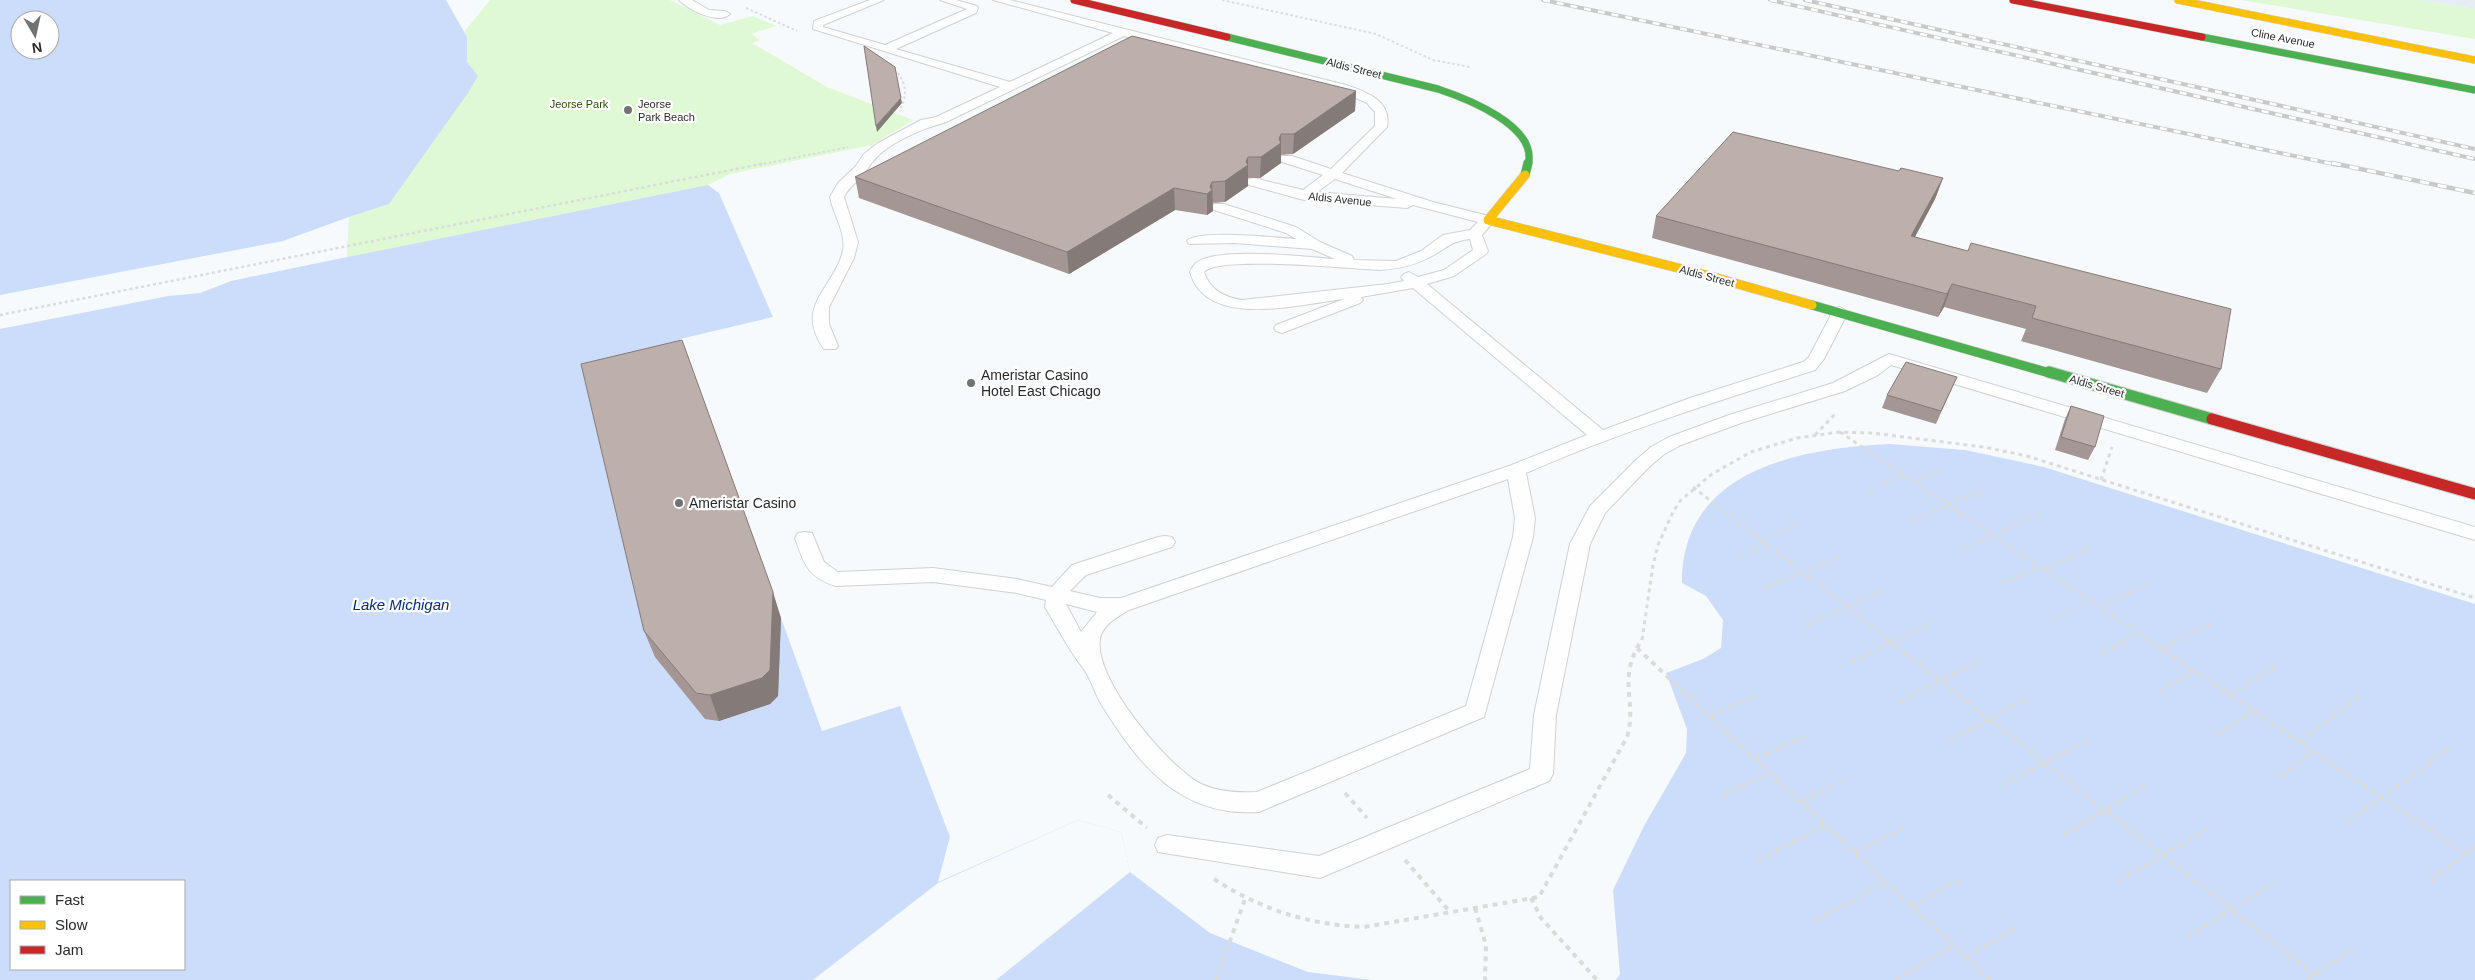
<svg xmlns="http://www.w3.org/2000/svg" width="2475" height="980" viewBox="0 0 2475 980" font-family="Arial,sans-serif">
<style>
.built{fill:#e6eef3}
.green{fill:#dff9d4}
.water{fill:#ccddfb;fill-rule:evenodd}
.pier{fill:#f7fafc}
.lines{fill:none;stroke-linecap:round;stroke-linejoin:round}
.lane-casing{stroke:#cfd1d3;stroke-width:2}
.fast-far2-casing{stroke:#cfd1d3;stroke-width:8}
.fast-far1-casing{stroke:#cfd1d3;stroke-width:10}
.fast-casing{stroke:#cfd1d3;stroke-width:13}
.slow-far1-casing{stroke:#cfd1d3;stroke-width:8}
.slow-casing{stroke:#cfd1d3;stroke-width:10}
.jam-far1-casing{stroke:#cfd1d3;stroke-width:8}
.jam-casing{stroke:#cfd1d3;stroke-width:13}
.path-far3{stroke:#dadbdb;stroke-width:2;stroke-dasharray:2.5 2.5;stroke-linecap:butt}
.path-far2{stroke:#dadbdb;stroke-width:2.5;stroke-dasharray:3 3;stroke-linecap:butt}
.path-far1{stroke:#dadbdb;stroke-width:3;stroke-dasharray:4 4;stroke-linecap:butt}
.path{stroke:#dadbdb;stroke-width:4;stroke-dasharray:5 5;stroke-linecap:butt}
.lane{fill:#fefeff;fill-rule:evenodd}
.fast-far2{stroke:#4caf50;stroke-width:7}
.fast-far1{stroke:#4caf50;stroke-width:9}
.fast{stroke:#4caf50;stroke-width:11}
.slow-far1{stroke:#ffc107;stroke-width:7}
.slow{stroke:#ffc107;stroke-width:9}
.jam-far1{stroke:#c62828;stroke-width:7}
.jam{stroke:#c62828;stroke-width:11}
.rail-far1-casing{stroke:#c8caca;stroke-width:4}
.rail-casing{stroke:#c8caca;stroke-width:4.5}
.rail-far1{stroke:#fff;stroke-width:2.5;stroke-dasharray:7;stroke-linecap:butt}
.rail{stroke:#fff;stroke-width:3;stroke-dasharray:9;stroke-linecap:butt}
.wall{fill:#a39694}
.shaded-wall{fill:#847a78}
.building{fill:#bdafac;stroke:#847a78}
.poi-dot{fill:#707274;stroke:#fff;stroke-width:2}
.labels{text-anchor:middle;stroke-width:4.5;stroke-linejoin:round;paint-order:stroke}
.far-street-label{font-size:11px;fill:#28292a;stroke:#fff}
.far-park-label{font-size:11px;fill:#274f03;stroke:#fff}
.far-poi-label{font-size:11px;fill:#28292a;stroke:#fff;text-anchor:start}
.poi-label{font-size:14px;fill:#28292a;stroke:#fff;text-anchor:start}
.water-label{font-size:15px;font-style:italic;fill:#062b78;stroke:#fff}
</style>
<rect width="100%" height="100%" fill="#f7fafc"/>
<path class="built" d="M 2417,0 L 2475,0 L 2475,9 Z"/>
<path class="green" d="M 490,0 L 670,0 L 720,25 L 753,16 L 776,26 L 751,34 L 760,40 L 752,43 L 827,87 L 913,120 L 872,145 L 730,174 L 708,185 L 347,257 L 349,217 L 389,204 L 467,62 L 467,37 L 464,32 Z
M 2241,0 L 2417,0 L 2475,9 L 2475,39 Z"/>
<path class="water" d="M 0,0 L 446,0 L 467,37 L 467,62 L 478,76 L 468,93 L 389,204 L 349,217 L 347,257 L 708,185 L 719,193 L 773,317 L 680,339 L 822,731 L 900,706 L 950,837 L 938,882 L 1078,820 L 1121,832 L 1130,872 L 1210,933 L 1308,972 L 1372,980 L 0,980 ZM 20,20 L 50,20 L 50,50 L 20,50 ZM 11,881 L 184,881 L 184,969 L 11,969 Z
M 1890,444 L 1965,450 L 2044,467 L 2475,604 L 2475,980 L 1616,980 L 1620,974 L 1613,890 L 1644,826 L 1686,753 L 1687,729 L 1666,673 L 1703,659 L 1721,648 L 1723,620 L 1706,596 L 1682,583 C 1681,470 1800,448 1890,444 Z"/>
<path class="pier" d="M 349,217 L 347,257 L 231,281 L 200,293 L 168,296 L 0,329 L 0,295 L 283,241 Z
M 1078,820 L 1121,832 L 1130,872 L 996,980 L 813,980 L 938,883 Z"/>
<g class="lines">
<defs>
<path id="lane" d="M 679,0 L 692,0 L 709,10 L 725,11 L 730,14 C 718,25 689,10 679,0 Z
M 870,0 L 884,0 L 823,25 L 823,27 L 885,45 L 967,9 L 940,0 L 956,0 L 977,6 L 978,8 L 976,13 L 896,49 L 1010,82 L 1113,33 L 993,0 L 1010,0 L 1346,85 C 1367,92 1392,101 1387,127 L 1342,173 L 1433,202 L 1493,217 L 1495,220 L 1482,235 L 1488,251 L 1486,254 L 1454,276 L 1427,284 L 1603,430 L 1690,398 L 1803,362 L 1809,357 L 1834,309 L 1840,307 L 1848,312 L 1824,359 L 1815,370 C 1718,401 1619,432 1526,473 L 1535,518 L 1533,537 L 1484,717 L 1259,812 C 1179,817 1138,764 1100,702 C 1094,691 1090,677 1083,668 C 1069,650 1057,627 1045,607 L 1046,600 L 1017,593 L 933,582 L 836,586 C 808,578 804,564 795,538 L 798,533 L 805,532 L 812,533 L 824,562 L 838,572 L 933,568 L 1017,579 L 1052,587 L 1072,565 L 1158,537 L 1165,536 L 1172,537 L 1175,542 L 1172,547 L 1086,575 L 1070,591 L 1100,598 L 1121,598 L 1509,466 L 1587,435 L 1413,288 L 1361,297 L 1363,300 L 1360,303 L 1282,333 L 1276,331 L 1274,328 L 1276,325 L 1344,299 C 1300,304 1206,330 1190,272 C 1191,269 1194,265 1196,263 C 1217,246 1307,257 1335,259 L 1312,249 L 1235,243 L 1189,244 L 1187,241 C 1196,229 1279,238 1296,239 L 1286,233 L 1214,210 L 1212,207 L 1214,204 L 1224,204 L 1296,227 L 1320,242 L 1352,256 L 1354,260 L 1396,261 L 1421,251 L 1443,235 L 1470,230 L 1478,222 L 1413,205 L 1407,208 L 1304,200 L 1249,185 L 1247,182 L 1249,179 L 1254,178 L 1303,190 L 1323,175 L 1282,162 L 1280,159 L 1282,156 L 1292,156 L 1331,169 L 1375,126 L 1375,112 L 1367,103 L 1345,93 L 1124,36 L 944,123 C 923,128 888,143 873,161 C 870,165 867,170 864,174 C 857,182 849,187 844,197 L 858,242 L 854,258 L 829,307 L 829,324 L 838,346 L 836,349 L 824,349 C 793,305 835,288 843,250 C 846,232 833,214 830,197 L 838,183 L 855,167 L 864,154 L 878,143 L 921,120 L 936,117 L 1000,87 L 813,29 L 814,21 ZM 1335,179 L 1397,199 L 1317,192 ZM 1470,239 L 1473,250 L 1444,270 L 1418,277 L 1409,272 L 1404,274 L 1401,277 L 1404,281 L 1388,284 L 1242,300 C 1224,297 1210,290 1204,272 C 1217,255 1353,269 1380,270 C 1398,269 1414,266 1430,257 C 1448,248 1448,242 1470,239 ZM 1508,479 L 1515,518 L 1513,537 L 1466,706 L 1257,792 C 1238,793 1219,792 1201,784 C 1167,766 1093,678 1100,639 C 1102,625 1119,616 1129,610 ZM 1066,604 L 1097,612 L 1081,632 Z
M 1889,354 L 2475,527 L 2475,540 L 1891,365 L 1878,375 L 1845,391 L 1741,423 L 1681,445 L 1663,455 L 1648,468 L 1605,513 L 1590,544 L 1556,715 L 1553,774 L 1549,781 L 1320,878 L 1158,852 L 1155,845 L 1158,838 L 1167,835 L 1319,856 L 1530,769 L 1534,715 L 1570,544 L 1590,506 L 1636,460 L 1651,447 L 1669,437 L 1729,415 L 1833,383 Z"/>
<path id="fast-far2" d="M 1227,37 L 1438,89 C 1465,98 1539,126 1528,165
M 2202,37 L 2475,90"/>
<path id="fast-far1" d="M 1525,175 L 1528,163
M 1812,305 L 2053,374"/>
<path id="fast" d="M 2049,372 L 2212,419"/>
<path id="slow-far1" d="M 2178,0 L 2475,60"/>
<path id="slow" d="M 1525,175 L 1488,220 L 1706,275 L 1812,305"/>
<path id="jam-far1" d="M 1074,0 L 1227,37
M 2013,0 L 2202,37"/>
<path id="jam" d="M 2212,419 L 2475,494"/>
</defs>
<use href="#lane" class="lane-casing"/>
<use href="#fast-far2" class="fast-far2-casing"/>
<use href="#fast-far1" class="fast-far1-casing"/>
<use href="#fast" class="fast-casing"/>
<use href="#slow-far1" class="slow-far1-casing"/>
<use href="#slow" class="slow-casing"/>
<use href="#jam-far1" class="jam-far1-casing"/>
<use href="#jam" class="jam-casing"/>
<path class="path-far3" d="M 1222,0 L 1376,34 L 1433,60 L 1470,67
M 746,8 L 797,31
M 898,73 C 907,85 907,98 899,111
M 759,165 L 848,147"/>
<path class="path-far2" d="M 0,315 L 766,163"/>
<path class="path-far1" d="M 1840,432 L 2149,640
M 1815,435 L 1837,412
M 2101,480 L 2112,447
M 1913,482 L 1937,472
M 1693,487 L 1889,640
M 1869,491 L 1902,476
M 1911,520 L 1982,491
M 1760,540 L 1800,524
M 1956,552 L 2041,513
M 1740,556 L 1767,545
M 2043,570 L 2093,547
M 2002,583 L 2039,567
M 1762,589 L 1842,556
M 2100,608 L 2150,583
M 2052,619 L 2089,601
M 1806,625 L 1886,589
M 1642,640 L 1653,565 L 1658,545 L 1673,512 L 1680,501 L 1712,474 L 1751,452 L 1797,438 L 1840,432 L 1872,433 L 1984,447 L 2027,456 L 2475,598
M 1895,640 L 1932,623
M 2125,640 L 2138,633
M 2178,640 L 2212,623"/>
<path class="path" d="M 1887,639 L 2315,975
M 2147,639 L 2465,854
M 1637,648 L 1990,980
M 2161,649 L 2180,639
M 2102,653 L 2127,639
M 1850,662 L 1898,639
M 2158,692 L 2194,671
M 2228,694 L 2278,665
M 1899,702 L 1981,660
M 1710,716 L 1757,695
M 2217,735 L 2253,711
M 1949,741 L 2029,697
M 2300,742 L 2362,694
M 1756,759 L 1804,737
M 2280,776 L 2313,751
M 2003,785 L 2087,740
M 1345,793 L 1367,818
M 1108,795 L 1147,828
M 1722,796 L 1770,772
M 1801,801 L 1848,779
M 2347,823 L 2450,748
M 2063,835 L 2147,785
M 1855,852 L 1904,828
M 1405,860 L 1450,912
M 1757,861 L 1825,825
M 1214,879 C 1260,909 1309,925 1364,927 L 1539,897 L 1627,737 C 1635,711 1625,691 1630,667 C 1632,657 1637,648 1642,639
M 2118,881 L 2207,829
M 2431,881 L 2475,846
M 1531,898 L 1541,918 L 1597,980
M 1912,906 L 1959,880
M 1475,908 L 1486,945 L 1485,980
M 1815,921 L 1886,882
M 2187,937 L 2274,883
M 1966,957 L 2014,928
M 1216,980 L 1245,899
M 1895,980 L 1954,946
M 2308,980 L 2357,945"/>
<use href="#lane" class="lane"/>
<use href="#fast-far2" class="fast-far2"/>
<use href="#fast-far1" class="fast-far1"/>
<use href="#fast" class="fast"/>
<use href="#slow-far1" class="slow-far1"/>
<use href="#slow" class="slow"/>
<use href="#jam-far1" class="jam-far1"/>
<use href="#jam" class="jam"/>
<defs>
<path id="rail-far1" d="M 1543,0 L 2338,165
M 1770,0 L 2475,159
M 1805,0 L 2475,149"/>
<path id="rail" d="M 2332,163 L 2475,193"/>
</defs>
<use href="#rail-far1" class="rail-far1-casing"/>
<use href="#rail" class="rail-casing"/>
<use href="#rail-far1" class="rail-far1"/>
<use href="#rail" class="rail"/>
</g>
<path class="wall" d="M 1356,91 L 1355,111 L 1293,154 L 1281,155 L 1281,163 L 1260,178 L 1248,178 L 1248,186 L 1225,202 L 1213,203 L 1213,211 L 1207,215 L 1175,210 L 1069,274 L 859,198 L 855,177 Z
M 1899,171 L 1943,178 L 1935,199 L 1915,237 L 1968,251 L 2221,369 L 2207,393 L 2021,341 L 2026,329 L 1944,307 L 1938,317 L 1652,238 L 1656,216 Z
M 1957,377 L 1936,424 L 1882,408 L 1887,395 Z
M 2071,406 L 2095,447 L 2088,460 L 2055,450 L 2065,419 Z
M 781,618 L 778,696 L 770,704 L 719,721 L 705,719 L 655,657 L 644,631 Z"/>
<path class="shaded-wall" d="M 1356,91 L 1355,111 L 1293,154 L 1294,134 Z
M 901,98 L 902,103 L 877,132 L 876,126 Z
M 1281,134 L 1281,163 L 1260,178 L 1261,157 L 1279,139 Z
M 1248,157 L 1248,186 L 1225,202 L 1225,181 L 1246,162 Z
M 1943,178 L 1935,199 L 1903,259 L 1911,236 Z
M 1212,182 L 1213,211 L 1207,215 L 1207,194 Z
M 1174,188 L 1175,210 L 1069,274 L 1067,252 Z
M 1952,284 L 1944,307 L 1938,317 L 1947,294 Z
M 773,592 L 781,618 L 778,696 L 770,704 L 719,721 L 710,695 Z"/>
<path class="building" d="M 1132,36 L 1356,91 L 1294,134 L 1281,134 L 1279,139 L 1281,143 L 1261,157 L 1248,157 L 1246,162 L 1248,165 L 1225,181 L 1212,182 L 1210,187 L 1212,190 L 1207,194 L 1174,188 L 1067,252 L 855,177 Z
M 864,46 L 895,67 L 901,98 L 876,126 Z
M 1733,132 L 1899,171 L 1901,168 L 1943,178 L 1911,236 L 1968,251 L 1971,243 L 2231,309 L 2221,369 L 2032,318 L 2036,306 L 1952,284 L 1947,294 L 1656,216 Z
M 682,340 L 773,592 L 770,670 L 762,678 L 710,695 L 696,693 L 644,631 L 581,364 Z
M 1906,362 L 1957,377 L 1941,411 L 1887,395 Z
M 2071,406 L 2104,416 L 2095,447 L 2061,437 Z"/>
<g class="poi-dot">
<circle cx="628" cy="110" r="5"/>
<circle cx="971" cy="383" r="5"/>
<circle cx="679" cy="503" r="5"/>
</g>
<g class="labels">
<g class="far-street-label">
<text transform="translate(2283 38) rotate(11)" y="4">Cline Avenue</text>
<text transform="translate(1354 68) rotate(14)" y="4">Aldis Street</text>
<text transform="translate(1340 199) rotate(6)" y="4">Aldis Avenue</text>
<text transform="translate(1707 276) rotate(15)" y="4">Aldis Street</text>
<text transform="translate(2097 386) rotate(16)" y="4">Aldis Street</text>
</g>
<g class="far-park-label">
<text x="579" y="108">Jeorse Park</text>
</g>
<g class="far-poi-label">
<text x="638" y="108">Jeorse<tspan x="638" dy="13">Park Beach</tspan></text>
</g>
<g class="poi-label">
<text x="981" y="380">Ameristar Casino<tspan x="981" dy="16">Hotel East Chicago</tspan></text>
<text x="689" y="508">Ameristar Casino</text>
</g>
<g class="water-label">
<text x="401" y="610">Lake Michigan</text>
</g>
</g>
<rect x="10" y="880" width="175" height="90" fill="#ffffff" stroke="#a9a9aa"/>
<rect x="20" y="896" width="25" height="8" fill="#4caf50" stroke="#a9a9aa"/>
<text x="55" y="905" font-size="15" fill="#28292a">Fast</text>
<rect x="20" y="921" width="25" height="8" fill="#ffc107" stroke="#a9a9aa"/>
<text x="55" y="930" font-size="15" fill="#28292a">Slow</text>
<rect x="20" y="946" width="25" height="8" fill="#c62828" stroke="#a9a9aa"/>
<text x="55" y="955" font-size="15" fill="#28292a">Jam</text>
<g transform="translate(35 35) rotate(171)"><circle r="24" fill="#ffffff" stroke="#a9a9aa"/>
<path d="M0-4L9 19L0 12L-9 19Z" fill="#707274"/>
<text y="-8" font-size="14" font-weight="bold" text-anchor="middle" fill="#28292a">N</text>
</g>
</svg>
